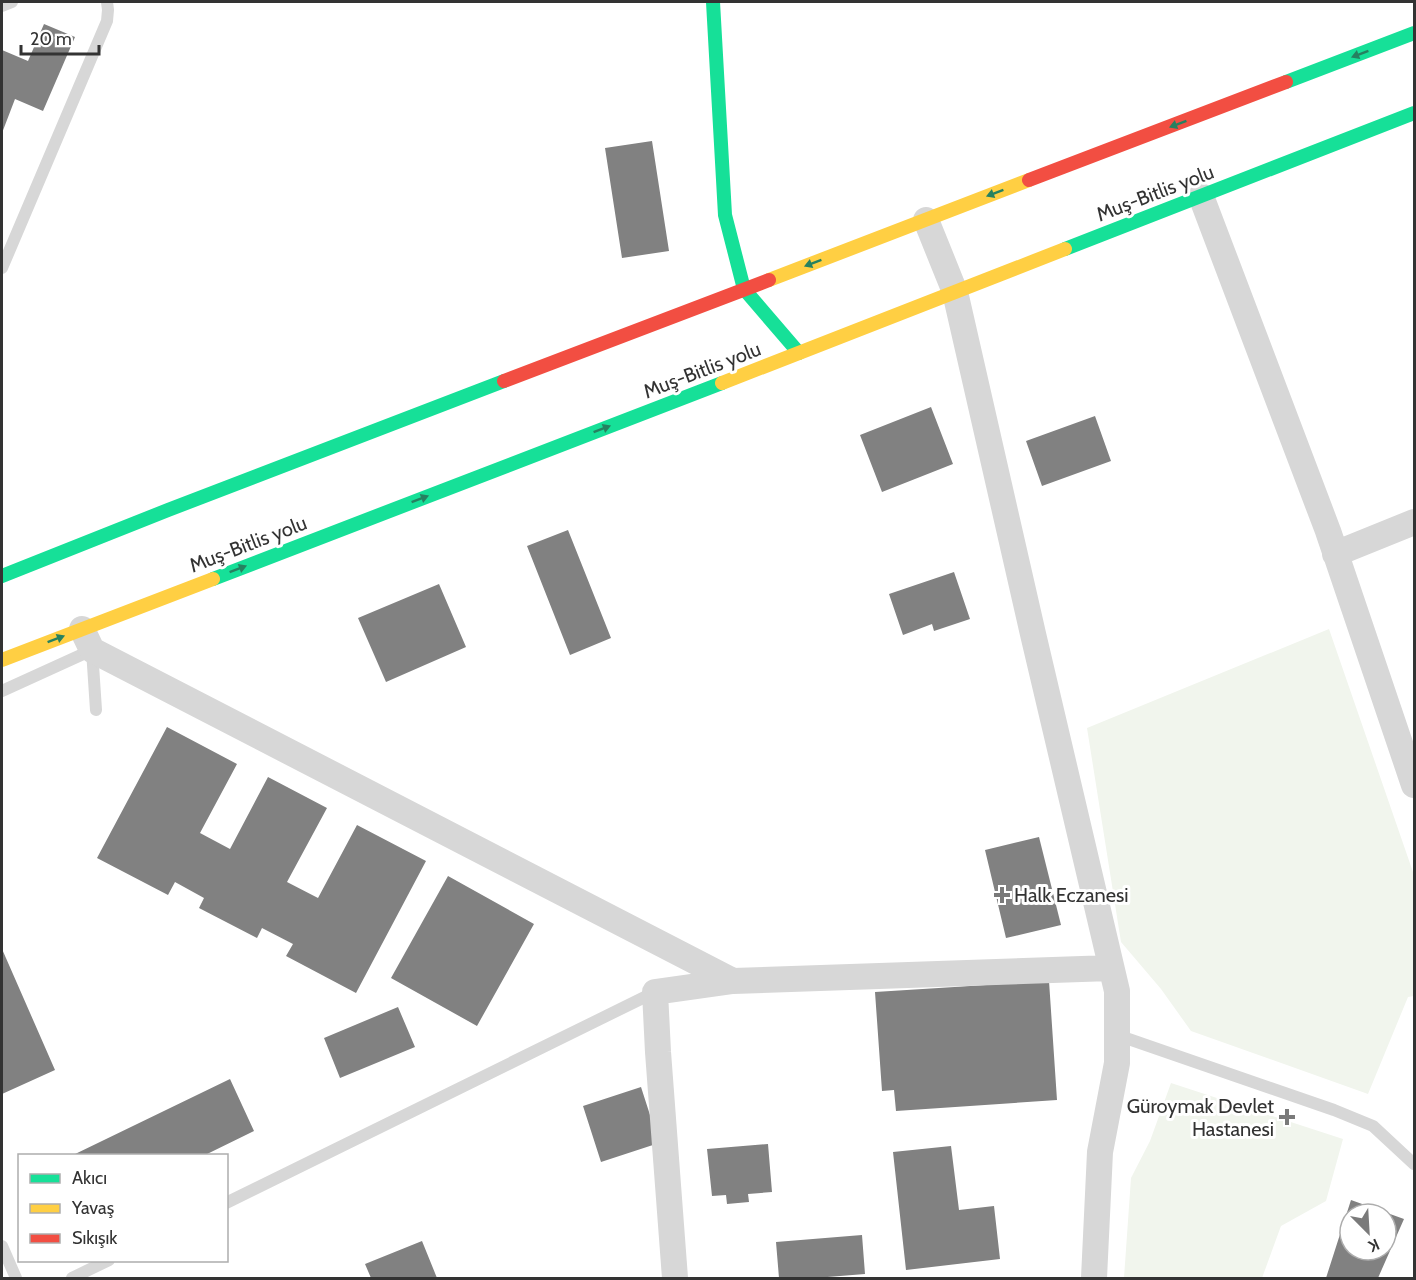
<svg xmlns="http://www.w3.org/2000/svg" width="1416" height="1280" viewBox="0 0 1416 1280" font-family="Cabin,sans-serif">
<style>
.green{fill:#f1f5ed}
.building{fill:#818181;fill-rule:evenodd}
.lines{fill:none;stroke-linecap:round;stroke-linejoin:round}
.lane{stroke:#d7d7d7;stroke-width:12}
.street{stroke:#d7d7d7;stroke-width:26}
.fast{stroke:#16e098;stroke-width:14}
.slow{stroke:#ffcf43;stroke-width:14}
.jam{stroke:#f24e42;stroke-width:14}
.oneway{fill:#268160}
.poi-dot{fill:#7a7a7a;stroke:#fff;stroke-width:2}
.labels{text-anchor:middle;stroke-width:6;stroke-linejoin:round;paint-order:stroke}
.street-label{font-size:20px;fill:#333;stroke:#fff}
.poi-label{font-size:20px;fill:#333;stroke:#fff;text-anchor:start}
</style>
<rect width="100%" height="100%" fill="#fff"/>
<path class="green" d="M 1329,629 L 1414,875 L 1414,996 L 1408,997 L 1368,1094 L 1191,1031 L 1161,989 L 1121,942 L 1087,728 Z
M 1171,1083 L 1343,1139 L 1326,1201 L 1281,1226 L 1262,1278 L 1124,1278 L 1131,1178 L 1150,1141 Z"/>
<path class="building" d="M 44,24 L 75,37 L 43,111 L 15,99 L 2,133 L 2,50 L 28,61 Z
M 652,141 L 669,251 L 622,258 L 605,148 Z
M 931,407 L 953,464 L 882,492 L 860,435 Z
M 1095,416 L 1111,461 L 1042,486 L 1026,441 Z
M 568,530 L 611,638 L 570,655 L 527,546 Z
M 954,572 L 970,619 L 934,631 L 932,624 L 903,635 L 889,594 Z
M 439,584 L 466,647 L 386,682 L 358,618 Z
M 167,727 L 237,764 L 200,833 L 230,849 L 268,777 L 327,808 L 287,882 L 318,898 L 357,825 L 426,861 L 356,993 L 286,956 L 293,944 L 262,928 L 257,938 L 199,908 L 204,898 L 175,882 L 168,895 L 97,858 Z
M 1039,837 L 1061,925 L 1006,938 L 985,850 Z
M 448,876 L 534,924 L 477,1026 L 391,978 Z
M 2,949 L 55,1070 L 2,1094 Z
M 1049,981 L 1057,1100 L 896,1111 L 894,1090 L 882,1091 L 875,992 Z
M 398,1007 L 415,1047 L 340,1078 L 324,1038 Z
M 230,1079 L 254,1131 L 203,1156 L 71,1156 Z
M 641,1087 L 659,1143 L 601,1162 L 583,1106 Z
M 768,1144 L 772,1192 L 748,1194 L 749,1202 L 727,1204 L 726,1195 L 712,1196 L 707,1149 Z
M 951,1146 L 959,1210 L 994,1206 L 1000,1259 L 906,1270 L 893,1152 Z
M 1351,1200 L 1404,1219 L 1378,1278 L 1326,1278 ZM 1350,1214 L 1386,1214 L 1386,1250 L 1350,1250 Z
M 862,1235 L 865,1274 L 815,1278 L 779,1278 L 776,1242 Z
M 422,1241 L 437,1278 L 371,1278 L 365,1264 Z"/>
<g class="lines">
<path class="lane" d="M 2,6 L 12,2
M 2,268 L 107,21 L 108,10 L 107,2
M 2,691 L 92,650 L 96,710
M 1117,1035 L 1334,1110 L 1373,1126 L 1414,1164
M 226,1203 L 655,992
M 2,1246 L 16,1278
M 72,1278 L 109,1260"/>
<path class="street" d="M 1201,196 L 1328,531 L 1414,785
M 926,220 L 955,292 L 1033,634 L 1117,991 L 1117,1063 L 1100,1152 L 1094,1278
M 1335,554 L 1414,522
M 82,629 L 92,650 L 733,981
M 675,1278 L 658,1052 L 655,992 L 733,981 L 1111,968"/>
<path class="fast" d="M 713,2 L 725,215 L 744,289 L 799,353
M 1286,82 L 1414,33
M 1065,249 L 1414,113
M 2,576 L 168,510 L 504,381
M 213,579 L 722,383"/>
<path class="slow" d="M 769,280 L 1029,180
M 722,383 L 1065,249
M 2,660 L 213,579"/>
<path class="jam" d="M 1029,180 L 1286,82
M 504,381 L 769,280"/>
</g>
<defs><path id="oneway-solid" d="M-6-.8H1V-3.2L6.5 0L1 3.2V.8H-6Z" transform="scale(1.5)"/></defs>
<g class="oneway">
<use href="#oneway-solid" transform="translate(1360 54) rotate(159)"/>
<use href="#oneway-solid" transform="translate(1178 124) rotate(159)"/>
<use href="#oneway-solid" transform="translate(995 193) rotate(159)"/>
<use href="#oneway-solid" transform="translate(813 263) rotate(159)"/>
<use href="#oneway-solid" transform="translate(602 429) rotate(-21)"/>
<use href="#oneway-solid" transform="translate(420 499) rotate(-21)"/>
<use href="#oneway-solid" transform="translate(238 569) rotate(-21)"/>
<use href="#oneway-solid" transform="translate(56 639) rotate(-21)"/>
</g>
<g class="poi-dot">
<path d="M999 886h6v6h6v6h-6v6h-6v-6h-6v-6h6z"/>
<path d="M1284 1108h6v6h6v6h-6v6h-6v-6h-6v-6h6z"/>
</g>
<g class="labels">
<g class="street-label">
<text transform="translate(1155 193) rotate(-21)" y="7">Muş-Bitlis yolu</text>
<text transform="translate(702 370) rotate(-21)" y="7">Muş-Bitlis yolu</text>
<text transform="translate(248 544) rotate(-21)" y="7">Muş-Bitlis yolu</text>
</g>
<g class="poi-label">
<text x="1014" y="902">Halk Eczanesi</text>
<text x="1274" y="1113" text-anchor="end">Güroymak Devlet<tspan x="1274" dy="23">Hastanesi</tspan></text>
</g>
</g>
<rect width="1416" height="1280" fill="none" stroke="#333333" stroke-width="6"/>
<rect x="18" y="1154" width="210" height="108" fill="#ffffff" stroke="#adadad" stroke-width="1.5"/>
<rect x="30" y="1174" width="30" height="9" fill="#16e098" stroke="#adadad" stroke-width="1.5"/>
<text x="72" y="1184" font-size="18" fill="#333333">Akıcı</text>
<rect x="30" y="1204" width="30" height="9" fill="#ffcf43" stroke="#adadad" stroke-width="1.5"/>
<text x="72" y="1214" font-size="18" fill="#333333">Yavaş</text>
<rect x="30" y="1234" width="30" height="9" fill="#f24e42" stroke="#adadad" stroke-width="1.5"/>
<text x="72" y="1244" font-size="18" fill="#333333">Sıkışık</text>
<g transform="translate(1368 1232) rotate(156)"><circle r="28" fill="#ffffff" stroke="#adadad" stroke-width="1.5"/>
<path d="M0-4.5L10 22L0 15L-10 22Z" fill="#7a7a7a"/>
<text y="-9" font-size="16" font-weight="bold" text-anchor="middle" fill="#333333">K</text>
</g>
<path d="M21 45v9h78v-9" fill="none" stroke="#333333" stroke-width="3"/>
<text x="30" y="45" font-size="18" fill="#333333" stroke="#ffffff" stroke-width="4.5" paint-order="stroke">20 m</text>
</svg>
